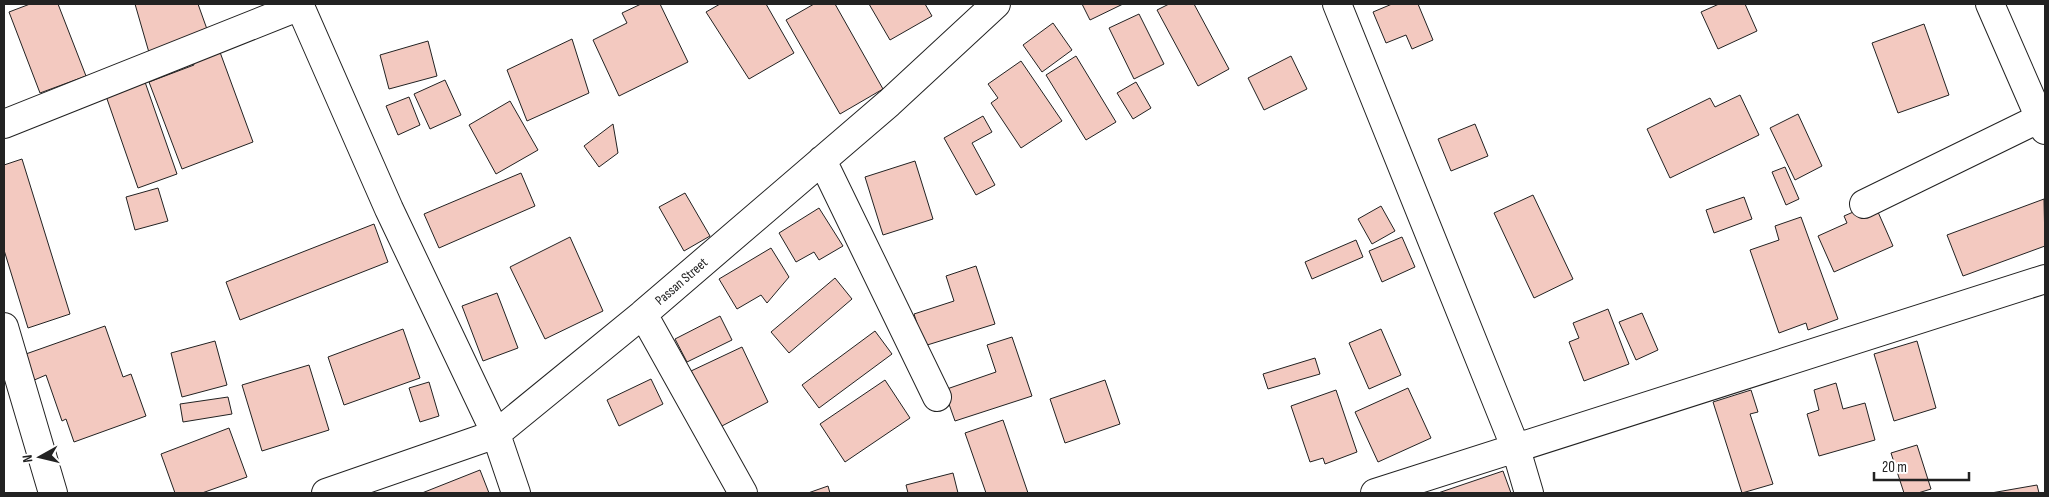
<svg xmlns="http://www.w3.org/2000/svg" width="2049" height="497" viewBox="0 0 2049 497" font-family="'Sofia Sans Condensed',sans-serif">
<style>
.building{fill:#f3c9c0;stroke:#222}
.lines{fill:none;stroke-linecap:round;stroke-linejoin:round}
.minor-casing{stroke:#222;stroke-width:30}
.minor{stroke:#fff;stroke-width:28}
.labels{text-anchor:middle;stroke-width:4;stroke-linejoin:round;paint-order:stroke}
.street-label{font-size:14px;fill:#222;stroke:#fff}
</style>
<rect width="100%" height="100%" fill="#fff"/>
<path class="building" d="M 30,4 L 58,4 L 86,76 L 40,93 L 9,12 Z
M 135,4 L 198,4 L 208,32 L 150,56 Z
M 641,4 L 660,4 L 688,62 L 619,96 L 593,40 L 627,23 L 622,13 Z
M 720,4 L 766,4 L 794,53 L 749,79 L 706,12 Z
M 814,4 L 835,4 L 883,89 L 840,114 L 786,20 Z
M 869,4 L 925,4 L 932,16 L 890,40 Z
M 1082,4 L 1123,4 L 1090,20 Z
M 1169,4 L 1194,4 L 1229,69 L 1198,86 L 1157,10 Z
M 1392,4 L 1418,4 L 1433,40 L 1412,49 L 1406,35 L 1386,43 L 1373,12 Z
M 1719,4 L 1745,4 L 1757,31 L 1718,49 L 1701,12 Z
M 1139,14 L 1164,64 L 1134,79 L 1109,28 Z
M 1053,23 L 1072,50 L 1042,72 L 1023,45 Z
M 1924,24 L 1949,95 L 1898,113 L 1872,43 Z
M 572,39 L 589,93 L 527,121 L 507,70 Z
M 428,41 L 437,76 L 389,89 L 380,55 Z
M 217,44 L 253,142 L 182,169 L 149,82 L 194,65 L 190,54 Z
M 1076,56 L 1116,122 L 1086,140 L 1046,75 Z
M 1291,56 L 1307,89 L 1264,110 L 1248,78 Z
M 1021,61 L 1062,121 L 1021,148 L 991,103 L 998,98 L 988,84 Z
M 445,80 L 461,115 L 430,129 L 414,94 Z
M 145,82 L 177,174 L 138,188 L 106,96 Z
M 1136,82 L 1151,108 L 1133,119 L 1117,93 Z
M 1740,95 L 1759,135 L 1670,178 L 1647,129 L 1710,98 L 1715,107 Z
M 409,97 L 420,125 L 398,135 L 386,106 Z
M 510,101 L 538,150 L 496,174 L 469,125 Z
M 1798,114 L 1822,166 L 1795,180 L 1770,128 Z
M 983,116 L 992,132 L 972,143 L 995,185 L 976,195 L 944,138 Z
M 613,124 L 618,153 L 599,167 L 584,146 Z
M 1475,124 L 1488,156 L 1451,171 L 1438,139 Z
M 22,159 L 70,314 L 28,328 L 4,250 L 4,165 Z
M 915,161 L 933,219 L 883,235 L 865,177 Z
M 1785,167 L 1799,199 L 1786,205 L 1772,172 Z
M 521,173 L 535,206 L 439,248 L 424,214 Z
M 158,188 L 168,221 L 135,230 L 126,197 Z
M 685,193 L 710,236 L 684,251 L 659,207 Z
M 1533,195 L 1573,279 L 1534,298 L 1494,213 Z
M 1744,197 L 1752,219 L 1714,233 L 1706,210 Z
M 2044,199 L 2045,246 L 1963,276 L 1947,235 Z
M 1874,203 L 1893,246 L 1834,272 L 1818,236 L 1847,223 L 1844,216 Z
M 1381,206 L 1395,231 L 1372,244 L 1358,219 Z
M 819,208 L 843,246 L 819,260 L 814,252 L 796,262 L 779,233 Z
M 1801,217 L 1838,319 L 1808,330 L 1806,323 L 1779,333 L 1750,250 L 1779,240 L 1775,226 Z
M 374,224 L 388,262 L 240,320 L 226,282 Z
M 570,237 L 603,311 L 545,339 L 510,267 Z
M 1402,237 L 1415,267 L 1382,282 L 1369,251 Z
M 1356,240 L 1363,257 L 1312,279 L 1305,262 Z
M 771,248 L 789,277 L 767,303 L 761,295 L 737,309 L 719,279 Z
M 976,266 L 995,324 L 924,346 L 914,314 L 954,301 L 946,276 Z
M 835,278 L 852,299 L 789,353 L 771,332 Z
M 497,293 L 518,348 L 483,361 L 462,306 Z
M 1608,309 L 1629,364 L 1584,381 L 1569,342 L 1579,338 L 1573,323 Z
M 1642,313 L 1658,350 L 1636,360 L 1619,322 Z
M 720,316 L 732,340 L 687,362 L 675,339 Z
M 105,326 L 123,377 L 131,374 L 146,416 L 74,442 L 66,419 L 62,421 L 46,375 L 32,381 L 23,355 Z
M 403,329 L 420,378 L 344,405 L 328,357 Z
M 1381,329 L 1401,375 L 1369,389 L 1349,343 Z
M 875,331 L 892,354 L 819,408 L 802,385 Z
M 1012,337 L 1032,396 L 955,421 L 944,390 L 996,372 L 987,345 Z
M 215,341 L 227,385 L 182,397 L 171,353 Z
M 1917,341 L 1936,408 L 1894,421 L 1874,354 Z
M 742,347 L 768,402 L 720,427 L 691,371 Z
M 1315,358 L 1320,374 L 1268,389 L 1263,374 Z
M 309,365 L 329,430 L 262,451 L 242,385 Z
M 651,379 L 663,404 L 619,426 L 607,400 Z
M 885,380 L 910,418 L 845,462 L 820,424 Z
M 1105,380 L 1120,424 L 1065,443 L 1050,399 Z
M 429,382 L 439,416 L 420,422 L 409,388 Z
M 1836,383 L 1843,409 L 1865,403 L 1875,440 L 1819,456 L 1807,414 L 1819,410 L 1814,390 Z
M 1408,388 L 1431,438 L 1378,462 L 1355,412 Z
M 1336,390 L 1357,452 L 1325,464 L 1323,458 L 1310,462 L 1291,406 Z
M 1751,390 L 1758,412 L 1750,414 L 1773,484 L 1742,493 L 1713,402 Z
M 228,397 L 232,414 L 183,422 L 180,404 Z
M 1003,420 L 1028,493 L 986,493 L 965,433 Z
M 229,428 L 247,477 L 202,493 L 175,493 L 161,454 Z
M 1917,445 L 1931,489 L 1918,493 L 1904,493 L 1891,453 Z
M 480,470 L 489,493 L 422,493 Z
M 1503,471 L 1511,493 L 1438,493 Z
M 953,473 L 958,493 L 908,493 L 906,485 Z
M 2037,485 L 2039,493 L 1991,493 Z
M 828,486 L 830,493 L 808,493 Z"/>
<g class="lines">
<defs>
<path id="minor" d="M 299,4 L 389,209 L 496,434 L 516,493
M 1337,4 L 1516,449 L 1529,493
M 1990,4 L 2045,130
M 4,124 L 300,6
M 822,160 L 937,397
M 1864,204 L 2040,118
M 643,314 L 743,493
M 4,327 L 53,493
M 326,493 L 496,434 L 643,314 L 889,103 L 996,4
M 1375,493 L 2045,279"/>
</defs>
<use href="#minor" class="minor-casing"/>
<use href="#minor" class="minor"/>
</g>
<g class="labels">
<g class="street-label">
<text transform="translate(681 281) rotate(-41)" y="5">Passan Street</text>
</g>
</g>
<rect width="2049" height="497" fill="none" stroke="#222222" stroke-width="10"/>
<g transform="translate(40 457) rotate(262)" stroke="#ffffff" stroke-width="4" paint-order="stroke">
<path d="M0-4L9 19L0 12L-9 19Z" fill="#222222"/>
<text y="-8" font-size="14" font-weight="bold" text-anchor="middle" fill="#222222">N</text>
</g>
<path d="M1874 472v8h95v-8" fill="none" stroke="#222222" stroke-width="2.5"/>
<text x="1882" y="472" font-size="15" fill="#222222" stroke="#ffffff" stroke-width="4" paint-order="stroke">20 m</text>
</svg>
